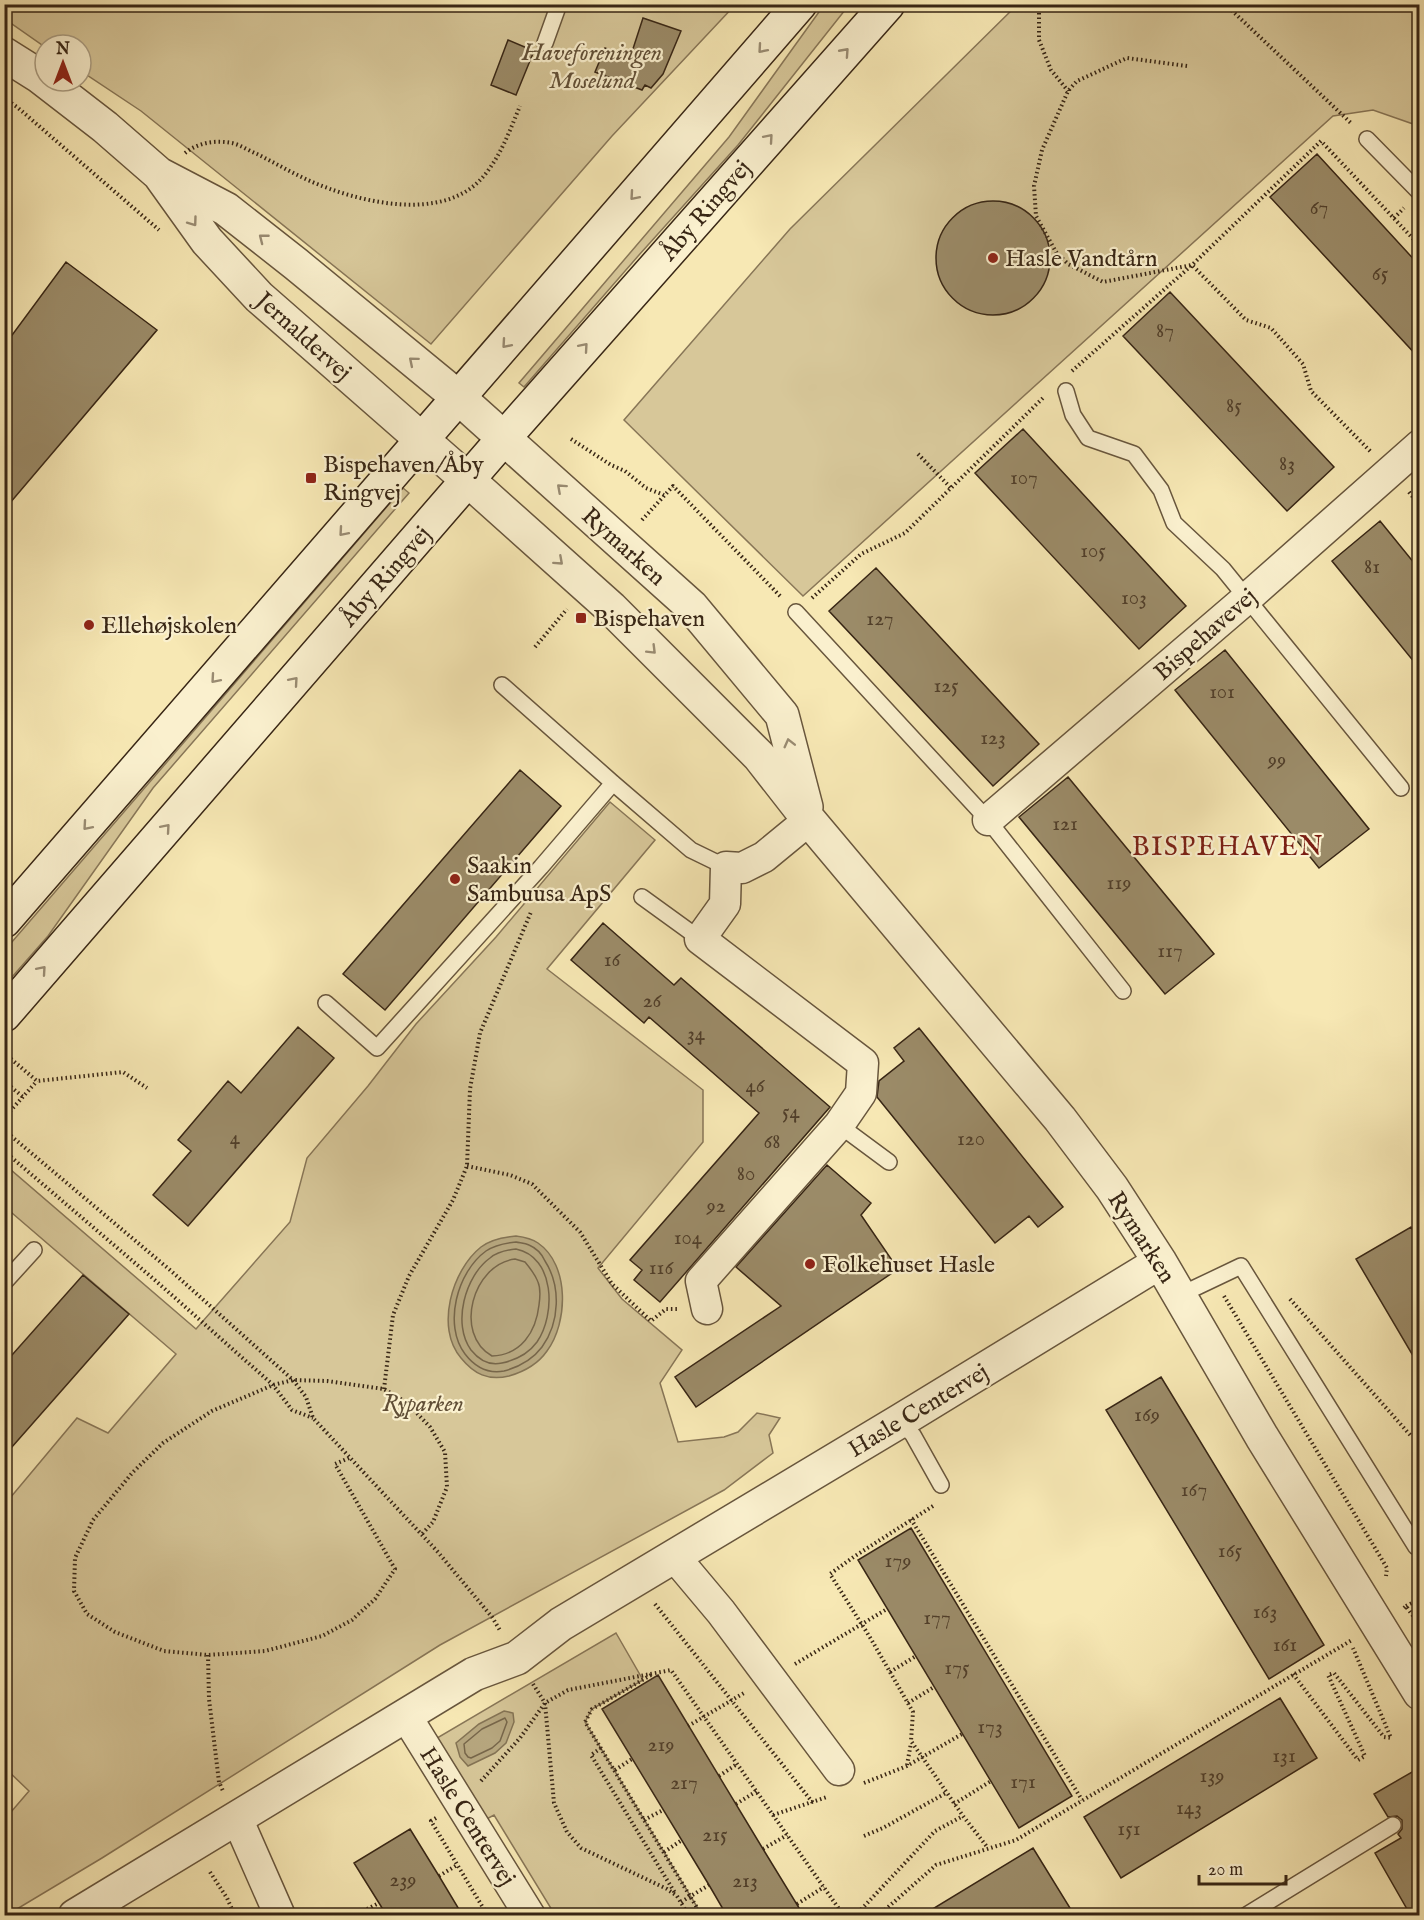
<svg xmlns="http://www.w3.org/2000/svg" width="1424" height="1920" viewBox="0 0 1424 1920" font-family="'IM FELL English',serif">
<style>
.green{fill:#d7c799;stroke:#887657;stroke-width:1.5}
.water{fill:#b6a67e;stroke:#847354;stroke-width:1.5}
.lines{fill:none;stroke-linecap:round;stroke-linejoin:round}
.shore{stroke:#77664a;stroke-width:1.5}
.building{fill:#9b8b68;stroke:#382615;stroke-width:1.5}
.service-casing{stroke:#68563d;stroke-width:18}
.minor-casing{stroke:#68563d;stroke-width:33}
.tertiary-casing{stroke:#68563d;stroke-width:36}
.secondary-casing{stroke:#382615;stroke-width:36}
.path{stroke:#382615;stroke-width:4;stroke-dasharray:1.5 3;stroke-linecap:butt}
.service{stroke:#faf0ce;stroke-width:15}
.minor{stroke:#faf0ce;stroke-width:30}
.tertiary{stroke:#faf0ce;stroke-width:33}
.secondary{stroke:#faf0ce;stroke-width:33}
.oneway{stroke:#998b72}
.poi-dot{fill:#8f2418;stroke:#faf0ce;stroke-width:2}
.labels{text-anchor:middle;stroke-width:4.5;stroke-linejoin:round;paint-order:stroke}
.number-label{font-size:21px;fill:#513f2a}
.park-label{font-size:24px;font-style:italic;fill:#604e36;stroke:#faf0ce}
.street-label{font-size:24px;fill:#382615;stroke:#faf0ce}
.poi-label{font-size:24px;fill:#382615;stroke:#faf0ce;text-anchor:start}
.quarter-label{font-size:27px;letter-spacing:1.5px;fill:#7a1f14;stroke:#faf0ce}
</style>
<rect width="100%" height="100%" fill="#f7e8b4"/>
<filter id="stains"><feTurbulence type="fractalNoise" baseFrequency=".00333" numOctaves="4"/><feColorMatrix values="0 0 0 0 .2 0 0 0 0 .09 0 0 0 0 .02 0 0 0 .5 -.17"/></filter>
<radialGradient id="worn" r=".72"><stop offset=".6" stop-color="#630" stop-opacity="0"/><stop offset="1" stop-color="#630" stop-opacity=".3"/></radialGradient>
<path class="green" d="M 1018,4 L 1419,5 L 1419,130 L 1413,124 L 1373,110 L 1333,116 L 803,596 L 624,420 L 790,229 Z
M 4,5 L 735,5 L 612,136 L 431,344 L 141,111 L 81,71 L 81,45 L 45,45 L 45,47 L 5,19 Z
M 824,5 L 849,5 L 738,145 L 639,255 L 524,387 L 519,383 L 729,137 Z
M 403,488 L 409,493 L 153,788 L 48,936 L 5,985 L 5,950 Z
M 610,802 L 655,840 L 547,969 L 703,1090 L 703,1142 L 598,1268 L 622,1299 L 682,1350 L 660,1383 L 678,1442 L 724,1437 L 738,1432 L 757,1413 L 780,1418 L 769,1435 L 773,1453 L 724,1490 L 440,1645 L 102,1858 L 7,1915 L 5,1915 L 5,1819 L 29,1791 L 5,1768 L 5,1504 L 77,1418 L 108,1433 L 176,1354 L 5,1207 L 4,1164 L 196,1329 L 290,1222 L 307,1158 L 368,1086 L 416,1024 L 496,937 Z
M 616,1633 L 643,1680 L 592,1709 L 585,1722 L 702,1915 L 555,1915 L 494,1815 L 483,1821 L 432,1741 Z"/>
<path class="water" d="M 516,1236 C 524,1237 531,1238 538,1243 C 570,1265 568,1323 547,1351 C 538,1364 523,1372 509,1376 C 488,1381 474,1374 461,1358 C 435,1328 452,1270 481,1247 C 491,1239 504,1237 516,1236 Z
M 504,1711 L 513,1713 L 514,1722 L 506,1743 L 495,1753 L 468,1766 L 460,1757 L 456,1743 L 479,1724 Z"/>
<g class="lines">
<path class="shore" d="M 516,1242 C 520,1243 525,1243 529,1245 C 536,1248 542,1254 545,1261 C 561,1286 560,1322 542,1347 C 533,1359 519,1367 504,1371 C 488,1374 475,1367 465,1354 C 443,1325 457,1272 486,1251 C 495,1245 506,1243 516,1242 Z
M 516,1249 C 555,1257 556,1314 537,1342 C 529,1353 516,1360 502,1363 C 489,1366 479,1360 471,1350 C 452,1324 465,1276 490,1258 C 497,1252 507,1250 516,1249 Z
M 515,1259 L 525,1262 C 530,1268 535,1274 538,1282 C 541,1289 540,1298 539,1305 C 536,1332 521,1355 492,1356 C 453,1334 473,1264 515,1259 Z
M 505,1718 L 507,1722 L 500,1741 L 492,1748 L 471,1758 L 468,1757 L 465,1753 L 464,1744 L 482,1729 Z"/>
</g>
<path class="building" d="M 643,18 L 681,31 L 663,74 L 651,88 L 645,85 L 642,90 L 595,72 L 605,48 L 630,58 Z
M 508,40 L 534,51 L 516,95 L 491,85 Z
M 1317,154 L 1419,265 L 1419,358 L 1270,197 Z
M936 258a57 57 0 1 1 114 0a57 57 0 1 1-114 0Z
M 66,262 L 157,330 L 4,510 L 4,346 Z
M 1170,292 L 1334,467 L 1287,511 L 1123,336 Z
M 1023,429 L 1186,606 L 1139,649 L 975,473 Z
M 1380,521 L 1419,569 L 1419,668 L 1332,561 Z
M 876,568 L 1039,744 L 993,786 L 829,611 Z
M 1225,650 L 1369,829 L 1319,868 L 1175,690 Z
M 520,770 L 561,806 L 385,1010 L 343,974 Z
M 1068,777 L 1214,954 L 1165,994 L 1019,817 Z
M 603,923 L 674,985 L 681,978 L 830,1107 L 660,1302 L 634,1280 L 642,1270 L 630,1260 L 759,1113 L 649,1017 L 644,1023 L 571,960 Z
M 298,1027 L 334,1058 L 188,1226 L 153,1195 L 191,1151 L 178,1140 L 228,1081 L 241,1093 Z
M 919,1028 L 1063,1207 L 1038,1227 L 1029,1216 L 995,1243 L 877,1097 L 879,1081 L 904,1061 L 894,1048 Z
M 827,1165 L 871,1203 L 861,1215 L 898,1269 L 696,1407 L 675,1377 L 781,1306 L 736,1267 Z
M 1411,1227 L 1419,1241 L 1419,1366 L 1356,1259 Z
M 83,1275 L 129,1314 L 4,1456 L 4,1364 Z
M 1161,1377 L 1324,1645 L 1269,1679 L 1106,1410 Z
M 911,1528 L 1072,1796 L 1019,1828 L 858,1560 Z
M 658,1675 L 763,1849 L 804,1916 L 727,1916 L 709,1885 L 602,1709 Z
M 1280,1698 L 1317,1758 L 1121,1878 L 1084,1817 Z
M 1419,1768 L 1419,1916 L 1411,1916 L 1375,1853 L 1401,1838 L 1398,1834 L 1402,1829 L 1402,1820 L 1397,1816 L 1388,1817 L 1374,1794 Z
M 410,1829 L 439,1876 L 463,1916 L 387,1916 L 379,1903 L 354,1863 Z
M 1033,1848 L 1070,1908 L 1057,1916 L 921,1916 Z"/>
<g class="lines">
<defs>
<path id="service" d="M 545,43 L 559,4
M 1367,139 L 1420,193
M 1066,391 L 1073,415 L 1088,438 L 1134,454 L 1161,490 L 1174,523 L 1223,569 L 1401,788
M 796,612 L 988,820 L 1123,991
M 502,685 L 613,783 L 691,850 L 726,867
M 642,897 L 700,939
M 326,1003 L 377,1048 L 541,867 L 613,783
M 839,1125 L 889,1162
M 4,1283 L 34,1250
M 1180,1295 L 1241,1266 L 1416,1547
M 900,1421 L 913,1435 L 941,1485
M 1245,1916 L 1393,1825"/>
<path id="minor" d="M 988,820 L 1246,599 L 1420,445
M 707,1309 L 701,1281 L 839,1125 L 861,1093 L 863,1063 L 700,939 L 725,904 L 726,867 L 742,868 L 764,857 L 809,820
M 674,1556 L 721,1612 L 839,1770
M 406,1716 L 530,1916
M 237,1818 L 280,1916"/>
<path id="tertiary" d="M 4,54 L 39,76 L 105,127 L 159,174 L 226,209 L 296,264 L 459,398 L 692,607 L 782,715 L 806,807
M 159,174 L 207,241 L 259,297 L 468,480 L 611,608 L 759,756 L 809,820 L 1060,1119 L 1112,1188 L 1160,1262 L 1262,1437 L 1420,1693
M 75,1916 L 474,1674 L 517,1658 L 561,1624 L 900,1421 L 1160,1262"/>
<path id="secondary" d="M 4,921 L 800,4
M 4,1015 L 504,438 L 888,4"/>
</defs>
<use href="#service" class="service-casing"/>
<use href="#minor" class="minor-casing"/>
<use href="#tertiary" class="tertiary-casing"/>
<use href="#secondary" class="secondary-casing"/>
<path class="path" d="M 1039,4 L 1039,40 L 1051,70 L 1068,91
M 1225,4 L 1352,124
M 1187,66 L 1127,58 L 1077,81 L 1068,91 L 1042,150 L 1034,186 L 1036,216 L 1056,252 L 1068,264 L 1103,282 L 1192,265 L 1246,320 L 1271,328 L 1303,364 L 1311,391 L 1371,452
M 4,98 L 17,107 L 159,230
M 185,153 C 199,142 216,140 232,143 C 241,145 249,151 257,154 C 275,163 292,173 310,181 C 358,202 442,223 482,178 C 500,158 510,130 520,106
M 1394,218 L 1404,208
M 1072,371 L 1192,265 L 1321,141 L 1420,246
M 571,439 L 611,465 L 625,471 L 646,488 L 664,495
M 918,454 L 951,488
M 1409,492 L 1420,506
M 642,520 L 673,486 L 782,598
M 812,598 L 861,554 L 905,533 L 1045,396
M 535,647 L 567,609
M 4,1053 L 37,1081 L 123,1072 L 147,1088
M 4,1081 L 23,1097
M 4,1118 L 37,1081
M 4,1130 L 170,1270 L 293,1380 L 306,1397 L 313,1418 L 437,1551 L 492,1617 L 501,1632
M 4,1151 L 156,1281 L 273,1385 L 292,1410 L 313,1418
M 467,1166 L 510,1175 L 532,1184 L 580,1232 L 612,1284 L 651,1321 L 666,1309 L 678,1309
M 1224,1296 L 1387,1568 L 1386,1576
M 1290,1299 L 1411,1436 L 1420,1432
M 384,1389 L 393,1315 L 409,1276 L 453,1200 L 467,1166 L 470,1089 L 480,1033 L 531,912
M 349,1458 L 335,1464 L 395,1569 L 375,1599 L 352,1620 L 322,1636 L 265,1651 L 208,1655 L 164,1651 L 115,1632 L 87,1614 L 74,1591 L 75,1558 L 93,1520 L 133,1472 L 163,1443 L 212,1411 L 273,1385 L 293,1380 L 327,1381 L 384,1389 L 407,1403 L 430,1427 L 445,1452 L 447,1487 L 433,1522 L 422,1534
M 933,1506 L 855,1556 L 830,1574 L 871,1639 L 913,1712 L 911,1741 L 963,1816 L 988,1848
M 911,1519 L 1082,1800
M 655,1604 L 813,1803
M 1406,1606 L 1420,1599
M 1404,1608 L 1406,1606 L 1418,1623 L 1420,1622
M 208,1655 L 209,1699 L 219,1782 L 223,1791
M 795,1664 L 887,1609
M 890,1672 L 916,1656
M 1293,1674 L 1358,1760 L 1365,1756 L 1328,1675 L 1334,1673 L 1384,1737 L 1391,1738 L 1353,1648
M 651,1675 L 592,1709 L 585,1722 L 702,1916
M 533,1684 L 545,1703 L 554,1803 L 567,1832 L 581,1848 L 667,1889 L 677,1896 L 689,1916
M 908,1703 L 934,1687
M 688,1726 L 744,1693
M 601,1748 L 591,1755 L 675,1893
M 907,1765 L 911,1743
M 615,1770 L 632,1759
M 719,1776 L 737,1764
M 481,1781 L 520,1738 L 545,1703 L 568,1690 L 671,1670 L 844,1916
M 864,1783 L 907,1766 L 962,1734
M 736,1804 L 757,1791
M 954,1804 L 991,1781
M 773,1815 L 827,1797
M 436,1818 L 431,1821 L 488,1916
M 644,1820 L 663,1810
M 864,1836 L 883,1828 L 946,1793
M 763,1849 L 787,1835
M 664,1852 L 682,1840
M 210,1872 L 227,1898 L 235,1916
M 439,1876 L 457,1865
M 681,1902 L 709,1885
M 797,1904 L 824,1887
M 358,1916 L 357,1914 L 379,1903
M 855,1916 L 935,1831 L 963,1816
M 878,1916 L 936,1865 L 1016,1840 L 1352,1640"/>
<use href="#service" class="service"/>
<use href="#minor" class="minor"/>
<use href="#tertiary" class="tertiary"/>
<use href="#secondary" class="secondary"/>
</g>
<defs><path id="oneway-chevron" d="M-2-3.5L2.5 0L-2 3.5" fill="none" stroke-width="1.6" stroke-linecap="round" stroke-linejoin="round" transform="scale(1.5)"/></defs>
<g class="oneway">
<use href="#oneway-chevron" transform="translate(762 49) rotate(131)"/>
<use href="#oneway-chevron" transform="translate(845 52) rotate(-48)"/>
<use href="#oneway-chevron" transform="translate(769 138) rotate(-49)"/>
<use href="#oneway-chevron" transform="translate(634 196) rotate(131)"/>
<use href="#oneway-chevron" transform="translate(193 222) rotate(54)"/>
<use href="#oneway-chevron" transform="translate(263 238) rotate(-142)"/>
<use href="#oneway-chevron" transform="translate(506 344) rotate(131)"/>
<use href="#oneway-chevron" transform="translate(584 347) rotate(-49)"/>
<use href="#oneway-chevron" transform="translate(413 361) rotate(-140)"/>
<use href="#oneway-chevron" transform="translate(561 488) rotate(-138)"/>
<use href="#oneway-chevron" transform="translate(343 532) rotate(131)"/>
<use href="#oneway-chevron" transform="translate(559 561) rotate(42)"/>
<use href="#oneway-chevron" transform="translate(652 650) rotate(45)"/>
<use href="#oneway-chevron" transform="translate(215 679) rotate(131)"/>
<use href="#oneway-chevron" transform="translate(294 681) rotate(-49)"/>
<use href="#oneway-chevron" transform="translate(789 743) rotate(-104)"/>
<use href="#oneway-chevron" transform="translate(87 826) rotate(131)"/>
<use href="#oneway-chevron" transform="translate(166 828) rotate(-49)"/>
<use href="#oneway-chevron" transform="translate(42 970) rotate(-49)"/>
</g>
<g class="poi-dot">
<circle cx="993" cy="258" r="6"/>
<rect x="305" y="472" width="12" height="12" rx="3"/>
<rect x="575" y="612" width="12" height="12" rx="3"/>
<circle cx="89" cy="625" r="6"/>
<circle cx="455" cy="879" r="6"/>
<circle cx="810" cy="1264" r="6"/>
</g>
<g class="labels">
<g class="number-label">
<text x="1319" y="214">67</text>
<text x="1380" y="280">65</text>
<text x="1165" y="337">87</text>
<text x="1234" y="412">85</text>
<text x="1287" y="470">83</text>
<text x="1024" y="484">107</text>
<text x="1093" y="557">105</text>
<text x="1372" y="573">81</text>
<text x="1134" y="604">103</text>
<text x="880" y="625">127</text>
<text x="946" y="692">125</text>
<text x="1222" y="698">101</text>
<text x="993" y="744">123</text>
<text x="1277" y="766">99</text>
<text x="1065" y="830">121</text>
<text x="1119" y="889">119</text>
<text x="1170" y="957">117</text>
<text x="612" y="966">16</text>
<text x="652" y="1007">26</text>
<text x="696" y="1040">34</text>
<text x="755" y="1092">46</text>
<text x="791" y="1118">54</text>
<text x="235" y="1144">4</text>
<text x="971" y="1145">120</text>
<text x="772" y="1148">68</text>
<text x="746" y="1180">80</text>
<text x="716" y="1212">92</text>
<text x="688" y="1244">104</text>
<text x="661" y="1274">116</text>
<text x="1147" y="1421">169</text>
<text x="1194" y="1496">167</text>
<text x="1230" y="1557">165</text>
<text x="898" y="1567">179</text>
<text x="1265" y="1618">163</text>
<text x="937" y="1624">177</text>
<text x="1285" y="1651">161</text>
<text x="957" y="1674">175</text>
<text x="990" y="1733">173</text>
<text x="661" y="1751">219</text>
<text x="1284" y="1762">131</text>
<text x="1212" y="1782">139</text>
<text x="1023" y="1788">171</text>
<text x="684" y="1789">217</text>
<text x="1189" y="1814">143</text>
<text x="1129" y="1835">151</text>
<text x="715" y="1841">215</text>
<text x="403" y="1886">239</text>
<text x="745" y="1887">213</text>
</g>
<g class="park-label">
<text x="592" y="60">Haveforeningen<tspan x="592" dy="28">Moselund</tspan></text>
<text x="423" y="1411">Ryparken</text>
</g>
<g class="street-label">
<text transform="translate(705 210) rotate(-49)" y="8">Åby Ringvej</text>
<text transform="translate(304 336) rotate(42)" y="8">Jernaldervej</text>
<text transform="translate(624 546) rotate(42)" y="8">Rymarken</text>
<text transform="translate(385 576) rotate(-49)" y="8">Åby Ringvej</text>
<text transform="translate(1205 634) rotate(-41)" y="8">Bispehavevej</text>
<text transform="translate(1142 1237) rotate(57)" y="8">Rymarken</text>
<text transform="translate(918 1410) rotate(-31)" y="8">Hasle Centervej</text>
<text transform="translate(468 1816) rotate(58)" y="8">Hasle Centervej</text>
</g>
<g class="poi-label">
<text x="1005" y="266">Hasle Vandtårn</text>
<text x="323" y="472">Bispehaven/Åby<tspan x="323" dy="28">Ringvej</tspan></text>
<text x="593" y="626">Bispehaven</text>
<text x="101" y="633">Ellehøjskolen</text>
<text x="467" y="873">Saakin<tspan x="467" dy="28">Sambuusa ApS</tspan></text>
<text x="822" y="1272">Folkehuset Hasle</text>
</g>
<g class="quarter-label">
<text x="1228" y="855">BISPEHAVEN</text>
</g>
</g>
<rect width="1424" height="1920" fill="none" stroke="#f7e8b4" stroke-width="24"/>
<rect x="6" y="6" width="1412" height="1908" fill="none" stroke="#382615" stroke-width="3"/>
<rect x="12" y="12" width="1400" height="1896" fill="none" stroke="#382615" stroke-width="1.5"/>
<g transform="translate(63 63)"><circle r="28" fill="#faf0ce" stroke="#ac9f84" stroke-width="1.5"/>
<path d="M0-4.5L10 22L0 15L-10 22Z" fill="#8f2418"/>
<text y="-9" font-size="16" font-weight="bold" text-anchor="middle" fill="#382615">N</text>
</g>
<path d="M1199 1875v9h87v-9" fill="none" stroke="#382615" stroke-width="3"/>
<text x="1208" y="1875" font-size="18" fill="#382615" stroke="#faf0ce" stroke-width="4.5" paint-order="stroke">20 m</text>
<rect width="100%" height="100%" filter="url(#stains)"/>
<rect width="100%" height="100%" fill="url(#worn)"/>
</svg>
